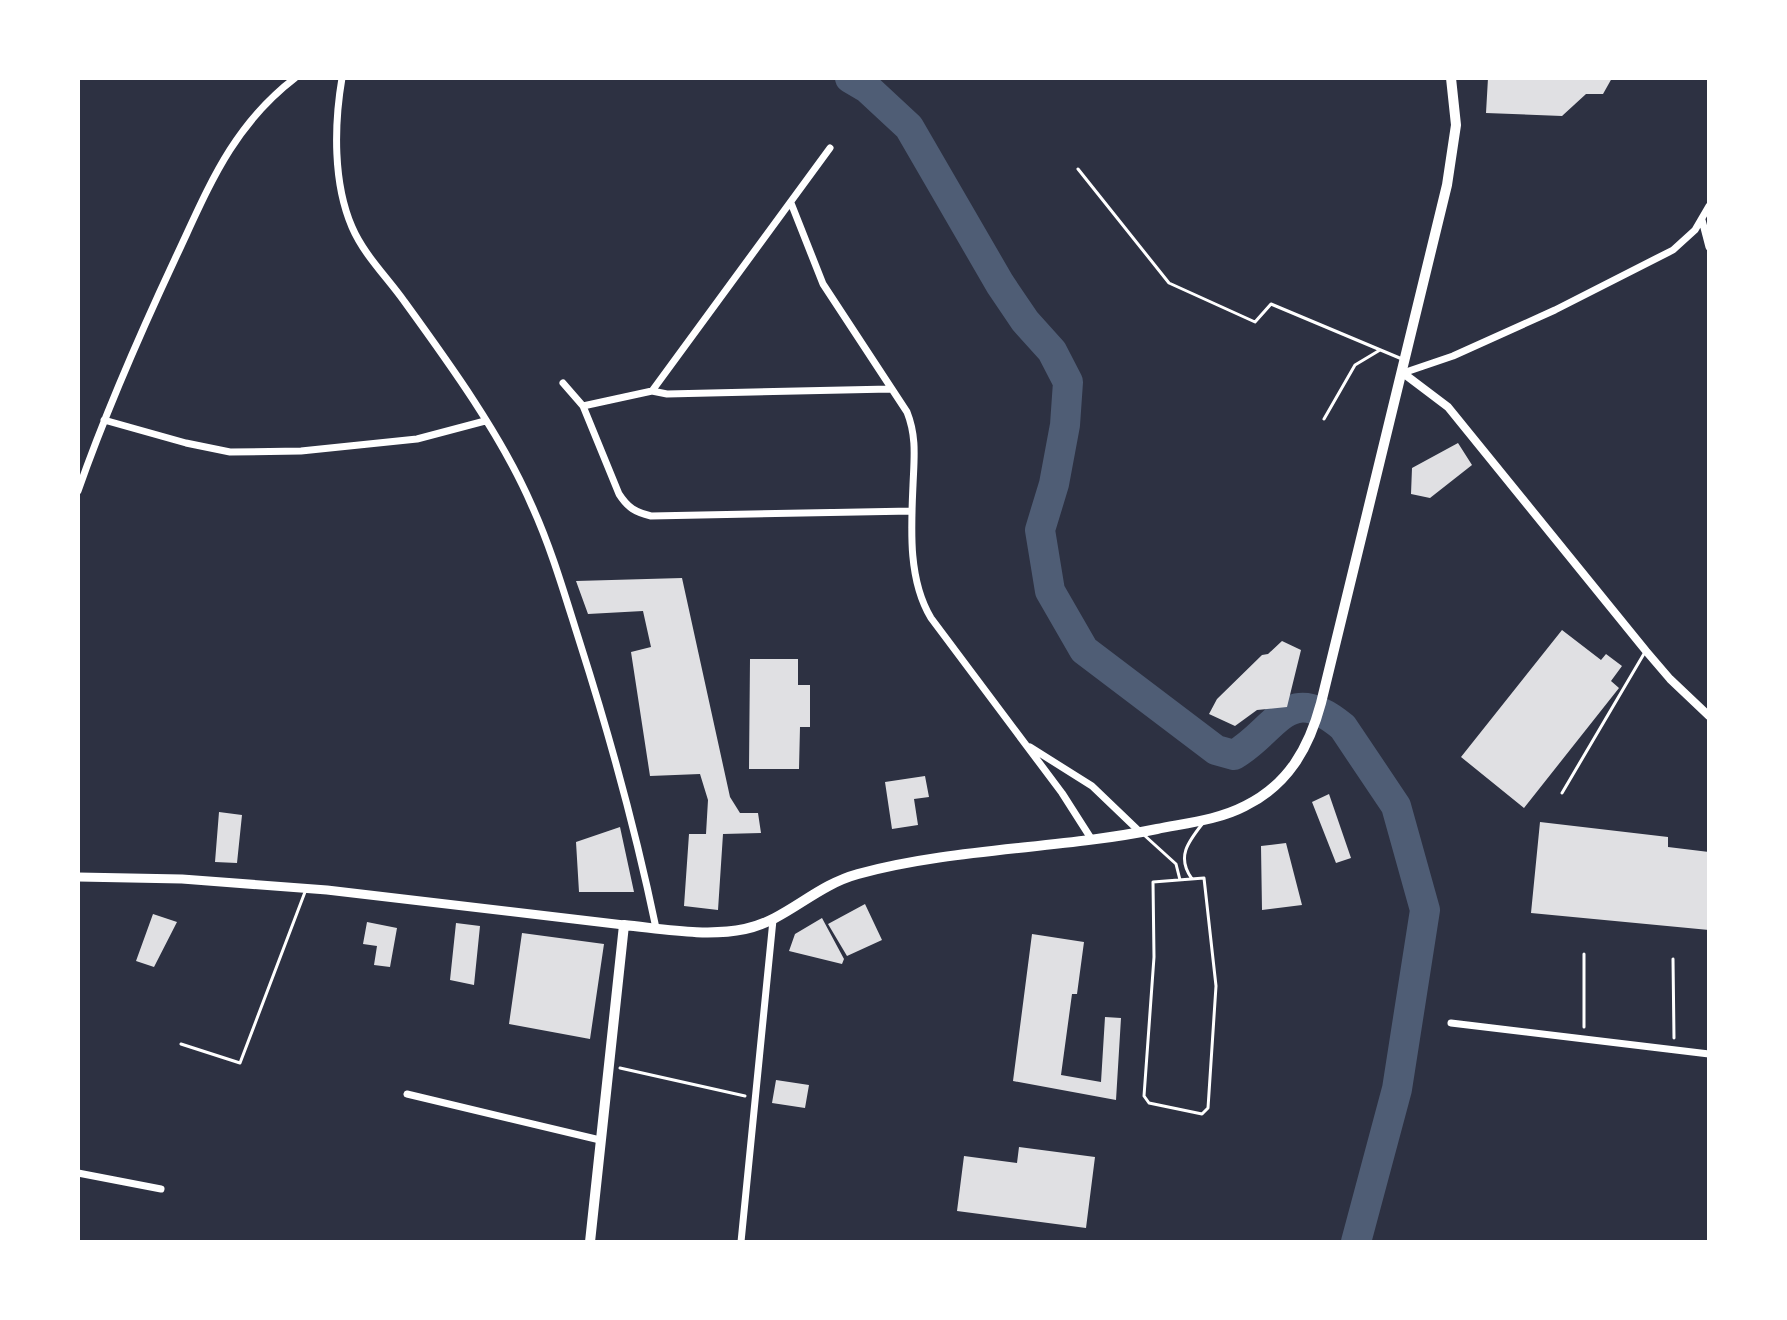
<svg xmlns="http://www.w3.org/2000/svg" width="1787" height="1320" viewBox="0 0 1787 1320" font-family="'Fira Sans Condensed',sans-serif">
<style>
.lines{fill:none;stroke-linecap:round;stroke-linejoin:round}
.river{stroke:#4f5d75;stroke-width:30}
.building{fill:#e0e0e3}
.path{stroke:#fff;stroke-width:3}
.service{stroke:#fff;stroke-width:3}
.minor{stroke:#fff;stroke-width:7}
.tertiary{stroke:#fff;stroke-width:8}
.secondary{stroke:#fff;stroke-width:9}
.primary{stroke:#fff;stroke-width:10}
</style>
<rect width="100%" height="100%" fill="#2d3142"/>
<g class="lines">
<path class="river" d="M 850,78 L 867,88 L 909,127 L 1000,284 L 1025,321 L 1052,351 L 1068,382 L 1065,425 L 1054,484 L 1040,530 L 1050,591 L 1084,650 L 1216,750 L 1234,755 C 1277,730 1287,680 1343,727 L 1396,806 L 1425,910 L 1397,1089 L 1356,1242"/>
</g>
<path class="building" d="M 1488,78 L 1612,78 L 1603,94 L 1586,94 L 1562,116 L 1486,113 Z
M 1458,443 L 1472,465 L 1430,498 L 1411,494 L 1412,468 Z
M 682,578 L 730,797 L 740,813 L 758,813 L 761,833 L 723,834 L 718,910 L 684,906 L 689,834 L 706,834 L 708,800 L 700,774 L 650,776 L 631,652 L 651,647 L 643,611 L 588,614 L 576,581 Z
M 1562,630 L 1601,660 L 1606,654 L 1622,666 L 1611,681 L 1619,688 L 1524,808 L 1461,757 Z
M 1282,641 L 1301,650 L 1287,707 L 1257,710 L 1235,726 L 1209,714 L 1217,699 L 1262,655 L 1268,654 Z
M 750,659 L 798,659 L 798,685 L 810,685 L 810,727 L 800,727 L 799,769 L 749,769 Z
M 925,776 L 929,797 L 914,799 L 918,825 L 892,829 L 885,782 Z
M 1329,794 L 1351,858 L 1336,863 L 1312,802 Z
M 219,812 L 242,815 L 237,863 L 215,862 Z
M 1540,822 L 1668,837 L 1668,847 L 1709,852 L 1709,930 L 1531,913 Z
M 620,827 L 634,892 L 579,892 L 576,842 Z
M 1286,843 L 1302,905 L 1262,910 L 1261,846 Z
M 865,904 L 882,940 L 847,956 L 828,924 Z
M 153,914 L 177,922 L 154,967 L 136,961 Z
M 822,918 L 844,959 L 842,964 L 789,951 L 795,934 Z
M 367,922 L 397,928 L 390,967 L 374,965 L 377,946 L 363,944 Z
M 456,923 L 480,926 L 474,985 L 450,980 Z
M 522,933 L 604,944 L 590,1039 L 509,1024 Z
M 1032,934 L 1084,942 L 1077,994 L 1072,994 L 1061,1075 L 1101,1082 L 1105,1017 L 1121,1018 L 1116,1100 L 1013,1081 Z
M 776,1080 L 809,1085 L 805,1108 L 772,1103 Z
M 1019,1147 L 1095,1157 L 1086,1228 L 957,1211 L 964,1156 L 1017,1163 Z"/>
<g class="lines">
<path class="path" d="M 1673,959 L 1674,1038
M 1584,1027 L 1584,954
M 620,1068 L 745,1096"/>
<path class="service" d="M 1078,169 L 1169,283 L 1255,322 L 1271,304 L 1402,359
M 1324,419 L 1355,365 L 1380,350
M 1562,793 L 1645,652
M 1144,835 L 1176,864 L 1180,880
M 1204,878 L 1216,986 L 1208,1108 L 1202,1114 L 1149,1103 L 1144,1096 L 1154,957 L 1153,882 Z
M 1192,879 C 1176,857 1188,842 1203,823
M 181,1044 L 240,1063 L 305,892"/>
<path class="minor" d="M 342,78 C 334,125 333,183 352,227 C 364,255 387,277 404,301 C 449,363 502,436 532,506 C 552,550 565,596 580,643 C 610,737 636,832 656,928
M 791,203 L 823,284 L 907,412 C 917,437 914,459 913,485 C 911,529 908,580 931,618 L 1062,793 L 1092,840
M 1702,220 L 1709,247
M 1403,373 L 1453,356 L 1555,310 L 1673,250 L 1695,230 L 1709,206
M 563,383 L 583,406 L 619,494 C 628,508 635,512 651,516 L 912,511
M 652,391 L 830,148
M 583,406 L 652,391 L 667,394 L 890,389
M 104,420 L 186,443 L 230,452 L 301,451 L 417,439 L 485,421
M 78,491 C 106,411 139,336 175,259 C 208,189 231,127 295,78
M 1030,747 L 1092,786 L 1140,832
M 1451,1023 L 1709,1054
M 407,1094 L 600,1140
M 78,1173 L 161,1189
M 741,1242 L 773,920"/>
<path class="tertiary" d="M 1403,373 L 1448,407 L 1646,651 L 1670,679 L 1709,716"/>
<path class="secondary" d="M 78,877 L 182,879 L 327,890 L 624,925"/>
<path class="primary" d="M 590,1242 L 624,925 C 664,929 706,937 745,929 C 787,920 814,886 858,874 C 953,848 1060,849 1157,829 C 1187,823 1218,820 1245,806 C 1288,785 1309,748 1321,703 L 1447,185 L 1456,125 L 1451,78"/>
</g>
<rect width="1787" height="1320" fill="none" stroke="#ffffff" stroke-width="160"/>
</svg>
